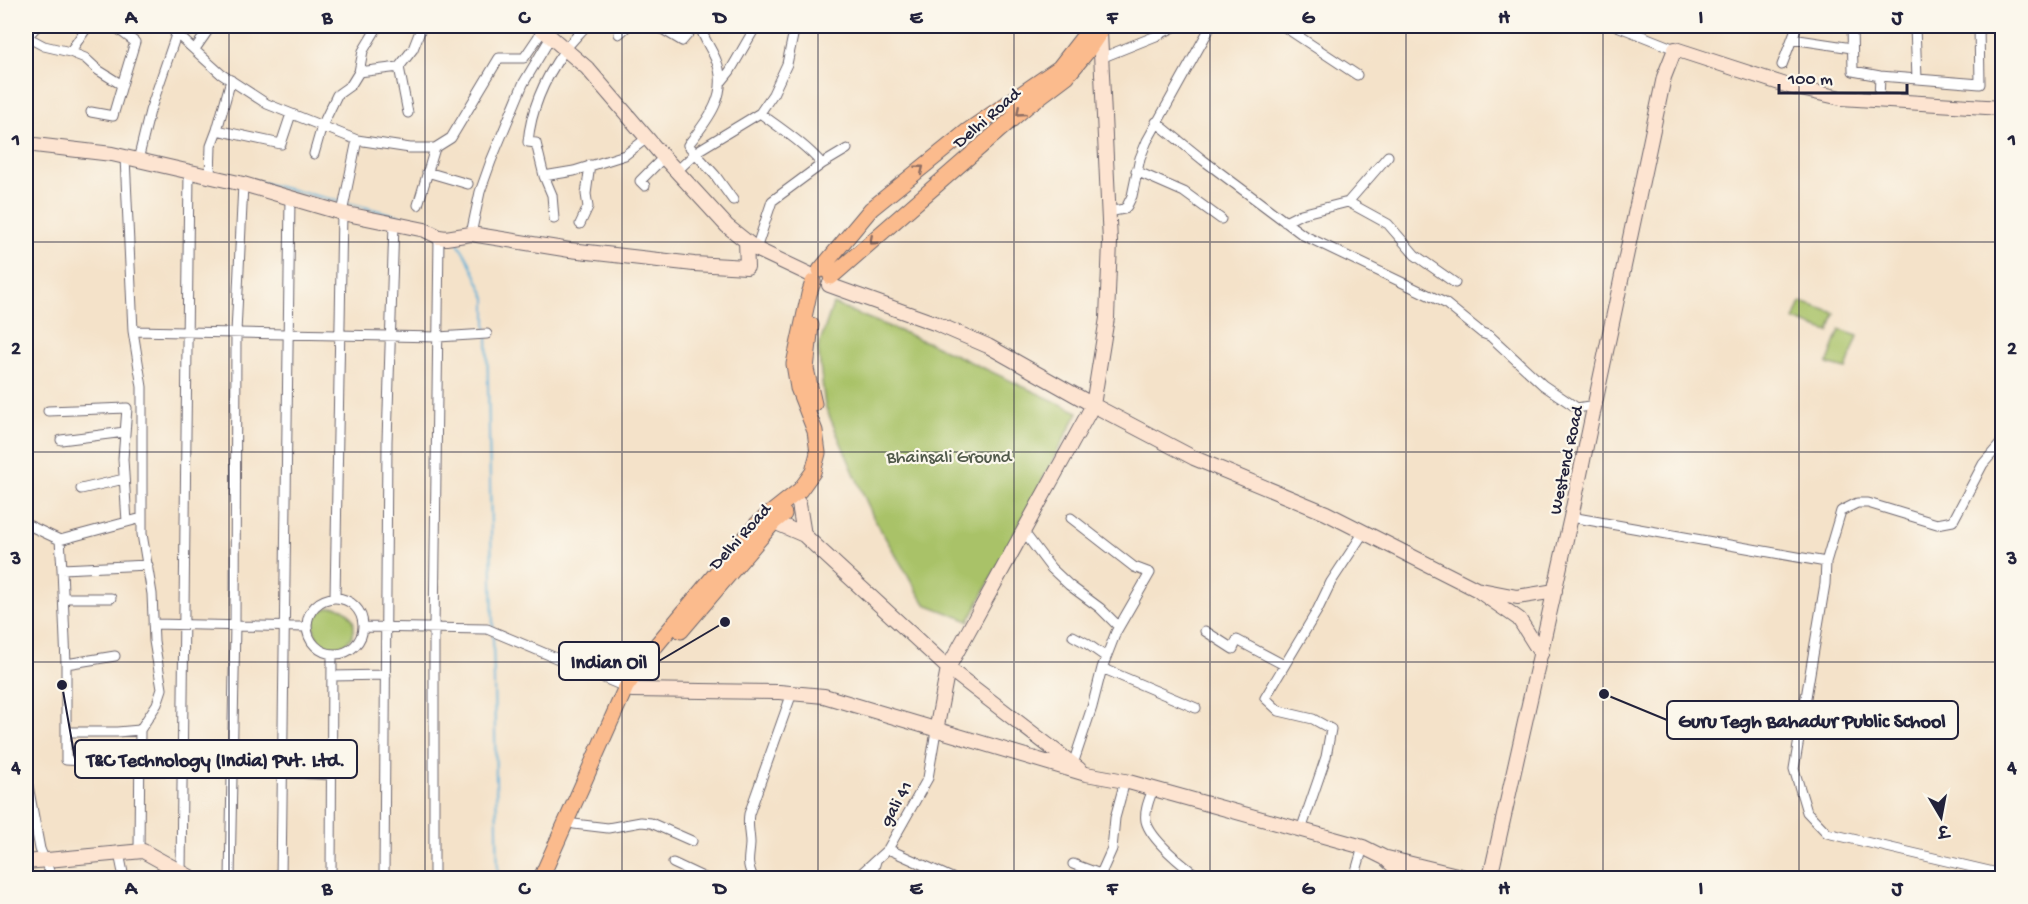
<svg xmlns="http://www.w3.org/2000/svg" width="2028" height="904" viewBox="0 0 2028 904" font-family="'Gochi Hand','Playpen Sans Deva',sans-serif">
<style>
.park{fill:#a9c268;stroke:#667252;stroke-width:1.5}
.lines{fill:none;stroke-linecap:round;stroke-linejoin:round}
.stream{stroke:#5baed7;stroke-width:2}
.street-casing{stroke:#6c656d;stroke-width:11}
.secondary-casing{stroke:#6c656d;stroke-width:16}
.primary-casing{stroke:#6c656d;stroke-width:17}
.street{stroke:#fff;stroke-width:9}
.secondary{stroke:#fde4d1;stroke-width:14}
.primary{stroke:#fbbb8d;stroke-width:15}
.oneway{stroke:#8e6e64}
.grid{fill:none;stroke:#22223b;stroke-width:1.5;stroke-opacity:0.55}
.labels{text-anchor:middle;stroke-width:4.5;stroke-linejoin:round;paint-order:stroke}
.street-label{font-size:18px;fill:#22223b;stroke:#fbf7ec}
.park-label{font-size:18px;fill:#515a4b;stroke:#fbf7ec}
.leader{fill:none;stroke:#22223b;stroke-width:2}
.callout-dot{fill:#22223b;stroke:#fbf7ec;stroke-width:2}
.callout{fill:#fbf7ec;stroke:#22223b;stroke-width:2}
.callout-label{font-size:20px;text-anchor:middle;font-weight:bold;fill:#22223b}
.neatline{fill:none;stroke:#22223b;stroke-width:2}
.grid-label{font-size:20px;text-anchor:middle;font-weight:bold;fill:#22223b}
</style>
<rect width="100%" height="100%" fill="#fbf7ec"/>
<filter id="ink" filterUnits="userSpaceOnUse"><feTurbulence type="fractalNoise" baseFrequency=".0167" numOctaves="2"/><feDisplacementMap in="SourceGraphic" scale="12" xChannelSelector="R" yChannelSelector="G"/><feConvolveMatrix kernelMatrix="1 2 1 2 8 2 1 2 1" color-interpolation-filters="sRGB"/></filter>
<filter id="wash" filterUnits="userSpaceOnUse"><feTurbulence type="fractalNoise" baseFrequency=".008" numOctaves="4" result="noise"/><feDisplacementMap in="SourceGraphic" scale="24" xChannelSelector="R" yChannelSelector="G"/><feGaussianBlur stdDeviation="1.35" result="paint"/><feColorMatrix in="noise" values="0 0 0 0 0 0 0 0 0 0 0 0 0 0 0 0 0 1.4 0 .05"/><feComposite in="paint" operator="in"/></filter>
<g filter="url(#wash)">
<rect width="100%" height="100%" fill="#f4e2c9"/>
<path class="park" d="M 1801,302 L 1835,313 L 1829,332 L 1794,320 Z
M 833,304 L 934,345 L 1078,412 L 969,621 L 925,604 L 874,519 L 825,406 L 818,348 Z
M 1840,330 L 1858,336 L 1846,369 L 1827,364 Z
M314 627a20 20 0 1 1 40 0a20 20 0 1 1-40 0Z"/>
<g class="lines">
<path class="stream" d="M 254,181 L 342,202
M 348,203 L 438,226 L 445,231
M 457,241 L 468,259 L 486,298 L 486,330
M 487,335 L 493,627
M 493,635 L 498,878"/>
</g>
</g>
<g filter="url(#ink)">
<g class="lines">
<defs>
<path id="street" d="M 168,26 L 221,74 L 267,104 L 357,140
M 586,26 C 579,34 571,42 564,51 C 545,78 531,109 528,142 L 536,143 L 544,176 L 574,171 L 625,155 L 647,138
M 657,26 L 682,41 L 695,26
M 700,26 C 703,38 711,48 716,60 C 730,93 708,120 688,145 L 715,175 L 733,200
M 1283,26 L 1357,75
M 1617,26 L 1675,49
M 1852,26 L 1853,71 L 1880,76 L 1980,84 L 1979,26
M 1915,26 L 1917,79
M 619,34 L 628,26
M 27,37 L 44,46 L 70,52 L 85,58 L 98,70 L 122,85 L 135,42 L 114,26
M 26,38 L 37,26
M 1792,39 L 1852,48
M 195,49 L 211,26
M 70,52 L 88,26
M 1101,58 L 1156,36 L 1176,26
M 1782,65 L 1797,26
M 399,67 L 408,113
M 359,72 L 363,51 L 378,26
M 231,80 L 217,130 L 281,144 L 291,114
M 722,81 L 730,71 L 756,26
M 1879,100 L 1880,76
M 91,112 L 113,116 L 122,85
M 1156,122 L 1203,160 L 1303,235 L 1445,303 L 1482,333 L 1490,336 L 1543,385 L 1577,408 L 1595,405
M 314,154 L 322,126 L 337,95 L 351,85 L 359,72 L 399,67 L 413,49 L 422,26
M 125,157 L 133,331 L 142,387 L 142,534 L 152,594 L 154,641 L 162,689 L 157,704 L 140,730 L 139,852
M 138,160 L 150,111 L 177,32
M 822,164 L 847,149
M 677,171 L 699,150 L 760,113 L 773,94 L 787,64 L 795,26
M 1136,171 L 1184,192 L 1221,219
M 427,172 L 468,184
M 210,176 L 211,146 L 217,130
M 544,176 L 552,195 L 554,219
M 645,186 L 640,181 L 664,157
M 1348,202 L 1388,224 L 1415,255 L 1455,283
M 418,205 L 435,148
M 1108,212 L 1124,209 L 1127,206 L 1132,196 L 1140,158 L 1147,141 L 1211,26
M 1285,222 L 1301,214 L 1348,202 L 1388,156
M 580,224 L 588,207 L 586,194 L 590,165
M 471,234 L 480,192 L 491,161 L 523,84 L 551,37
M 756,249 L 772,201 L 822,164 C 805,144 781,129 760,113
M 133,331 L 438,337 L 487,334
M 48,411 L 127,408 L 123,459 L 127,522
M 61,440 L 125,432
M 81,489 L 124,479
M 1571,517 L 1826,562 L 1841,511 L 1857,503 L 1868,503 L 1937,524 L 1953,521 L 1983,464 L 2002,442
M 1071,518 L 1134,567 L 1150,573 L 1116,632 L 1102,668 L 1092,707 L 1073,764
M 26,524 L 60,540 L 62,569 L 148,565
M 1023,531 L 1051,568 L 1069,585 L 1100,608 L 1119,627
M 60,540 L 142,518
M 1826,562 L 1825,584 L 1794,769 L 1807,812 L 1827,833 L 2002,874
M 62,569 L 66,664 L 66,760 L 139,764
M 335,597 L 342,213 L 357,140 L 410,148 L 435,148 L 451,138 L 499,58 L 524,58 L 543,30
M307 626a28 28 0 1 1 56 0a28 28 0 1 1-56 0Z
M 63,598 L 111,598
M 153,624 L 306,627
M 363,627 L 487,629 L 630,689
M 1205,631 L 1233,649 L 1237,640 L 1284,665
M 1073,636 L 1086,643 L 1106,657
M 66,664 L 115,656
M 1102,668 L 1196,708
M 332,676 L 386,675
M 66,732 L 117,732 L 140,730
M 139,771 L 232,770 L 332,775
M 26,775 L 40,849 L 52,878
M 1153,789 C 1150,798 1144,810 1146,821 C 1150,839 1185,868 1201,878
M 574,824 L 608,828 L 641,822 L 651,823 L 692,841
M 1301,830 L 1326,757 L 1331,729 L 1313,719 L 1279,711 L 1265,698 L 1317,611 L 1331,582 L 1364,532
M 888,849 L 952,878
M 119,853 L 124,878
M 673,863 L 705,878
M 1073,864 L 1100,874
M 181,872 L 189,172
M 230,878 L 235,625 L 236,333 L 243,184
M 281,878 L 290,198
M 331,878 L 332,654
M 384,878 L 387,441 L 394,224
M 434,878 L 434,628 L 439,237
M 753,878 C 746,861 749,861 750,844 C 750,834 747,825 749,814 L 792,693
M 856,878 L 888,849 L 928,778 L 936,731
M 871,878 L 876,861
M 1099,878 L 1112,849 L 1115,818 L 1125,781
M 1354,878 L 1363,847"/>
<path id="secondary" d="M 538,26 L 587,68 L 659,152 L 727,226 L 756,249 L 813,276
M 26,144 L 112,154 L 243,184 L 342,213 L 425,230 L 439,237 L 446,238 L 471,234 L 570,250 L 694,264 L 747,267 L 746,241
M 829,285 L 937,324 L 988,346 L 1093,405 L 1194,458 L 1326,513 L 1476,589 L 1517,597 L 1555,591
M 793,496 L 799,504 L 804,535
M 768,515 L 774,522 L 804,535 L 948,668 L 1079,769
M 1480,592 L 1519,619 L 1541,654
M 632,690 L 779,692 L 824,696 L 1086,774 L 1125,781 L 1363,847 L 1385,858 L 1406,878
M 936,731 L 948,668 L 1093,405 L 1107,318 L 1110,242 L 1100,32 L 1096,32
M 1387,858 L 1469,878
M 26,862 L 143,851 L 192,878
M 1490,878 L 1571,517 L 1664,77 L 1675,49 L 1792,87 L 1841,98 L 2002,108"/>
<path id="primary" d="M 820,270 L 871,209 L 966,132 L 1059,68 L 1087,32 L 1089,26
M 831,277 L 1026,107 L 1067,76 L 1086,53 L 1100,32 L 1101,26
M 811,325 L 806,369 L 814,404
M 681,631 L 774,522 L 784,514
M 541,878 L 626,687 L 654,648 L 757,524 L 800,490 L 813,472 L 818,453 L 815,431 L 798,388 L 794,364 L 809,294 L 813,282"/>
</defs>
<use href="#street" class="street-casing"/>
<use href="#secondary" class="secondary-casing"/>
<use href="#primary" class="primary-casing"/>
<use href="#street" class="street"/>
<use href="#secondary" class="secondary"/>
<use href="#primary" class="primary"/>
</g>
<defs><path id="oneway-chevron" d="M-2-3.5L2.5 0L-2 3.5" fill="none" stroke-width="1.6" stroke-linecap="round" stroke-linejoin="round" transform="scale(1.5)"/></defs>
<g class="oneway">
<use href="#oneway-chevron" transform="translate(1020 112) rotate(139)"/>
<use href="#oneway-chevron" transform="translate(920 169) rotate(-39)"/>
<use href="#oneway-chevron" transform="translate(873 241) rotate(139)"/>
</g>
</g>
<path class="grid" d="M 229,26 L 229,878M 425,26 L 425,878M 622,26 L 622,878M 818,26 L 818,878M 1014,26 L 1014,878M 1210,26 L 1210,878M 1406,26 L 1406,878M 1603,26 L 1603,878M 1799,26 L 1799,878M 26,242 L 2002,242M 26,452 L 2002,452M 26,662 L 2002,662"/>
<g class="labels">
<g class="street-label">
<text transform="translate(986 117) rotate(-41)" y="6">Delhi Road</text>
<text transform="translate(1565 460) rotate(-78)" y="6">Westend Road</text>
<text transform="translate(739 536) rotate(-48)" y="6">Delhi Road</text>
<text transform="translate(895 803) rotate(-61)" y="6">gali 41</text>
</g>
<g class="park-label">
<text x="949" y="462">Bhainsali Ground</text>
</g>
</g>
<path class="leader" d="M725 622L659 661M1604 694L1667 720M62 685L75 759"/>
<g class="callout-dot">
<circle cx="725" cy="622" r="6"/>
<circle cx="1604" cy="694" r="6"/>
<circle cx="62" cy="685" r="6"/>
</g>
<g class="callout">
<rect x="559" y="642" width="100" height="38" rx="6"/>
<rect x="1667" y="701" width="291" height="38" rx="6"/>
<rect x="75" y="740" width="282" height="38" rx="6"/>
</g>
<g class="callout-label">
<text x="609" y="668">Indian Oil</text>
<text x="1812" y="727">Guru Tegh Bahadur Public School</text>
<text x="216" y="766">T&amp;C Technology (India) Pvt. Ltd.</text>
</g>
<rect width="2028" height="904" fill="none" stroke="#fbf7ec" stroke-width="66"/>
<g transform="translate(1941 817) rotate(170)" stroke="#fbf7ec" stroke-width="4.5" paint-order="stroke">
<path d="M0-4.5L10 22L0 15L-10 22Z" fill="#22223b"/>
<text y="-9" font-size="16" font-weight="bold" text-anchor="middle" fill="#22223b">उ</text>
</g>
<path d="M1779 84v9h128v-9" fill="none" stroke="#22223b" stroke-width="3"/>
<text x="1788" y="84" font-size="18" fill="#22223b" stroke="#fbf7ec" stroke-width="4.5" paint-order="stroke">100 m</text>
<rect x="33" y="33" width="1962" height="838" class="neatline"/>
<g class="grid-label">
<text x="131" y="23">A</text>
<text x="327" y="23">B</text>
<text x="524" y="23">C</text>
<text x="720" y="23">D</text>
<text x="916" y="23">E</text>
<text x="1112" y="23">F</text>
<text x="1308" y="23">G</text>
<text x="1504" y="23">H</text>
<text x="1701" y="23">I</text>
<text x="1897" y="23">J</text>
<text x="16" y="145">1</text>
<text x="2012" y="145">1</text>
<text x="16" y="354">2</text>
<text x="2012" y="354">2</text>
<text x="16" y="564">3</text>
<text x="2012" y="564">3</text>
<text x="16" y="773">4</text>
<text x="2012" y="773">4</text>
<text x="131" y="894">A</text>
<text x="327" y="894">B</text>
<text x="524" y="894">C</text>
<text x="720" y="894">D</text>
<text x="916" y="894">E</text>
<text x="1112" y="894">F</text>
<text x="1308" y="894">G</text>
<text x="1504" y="894">H</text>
<text x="1701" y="894">I</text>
<text x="1897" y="894">J</text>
</g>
</svg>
